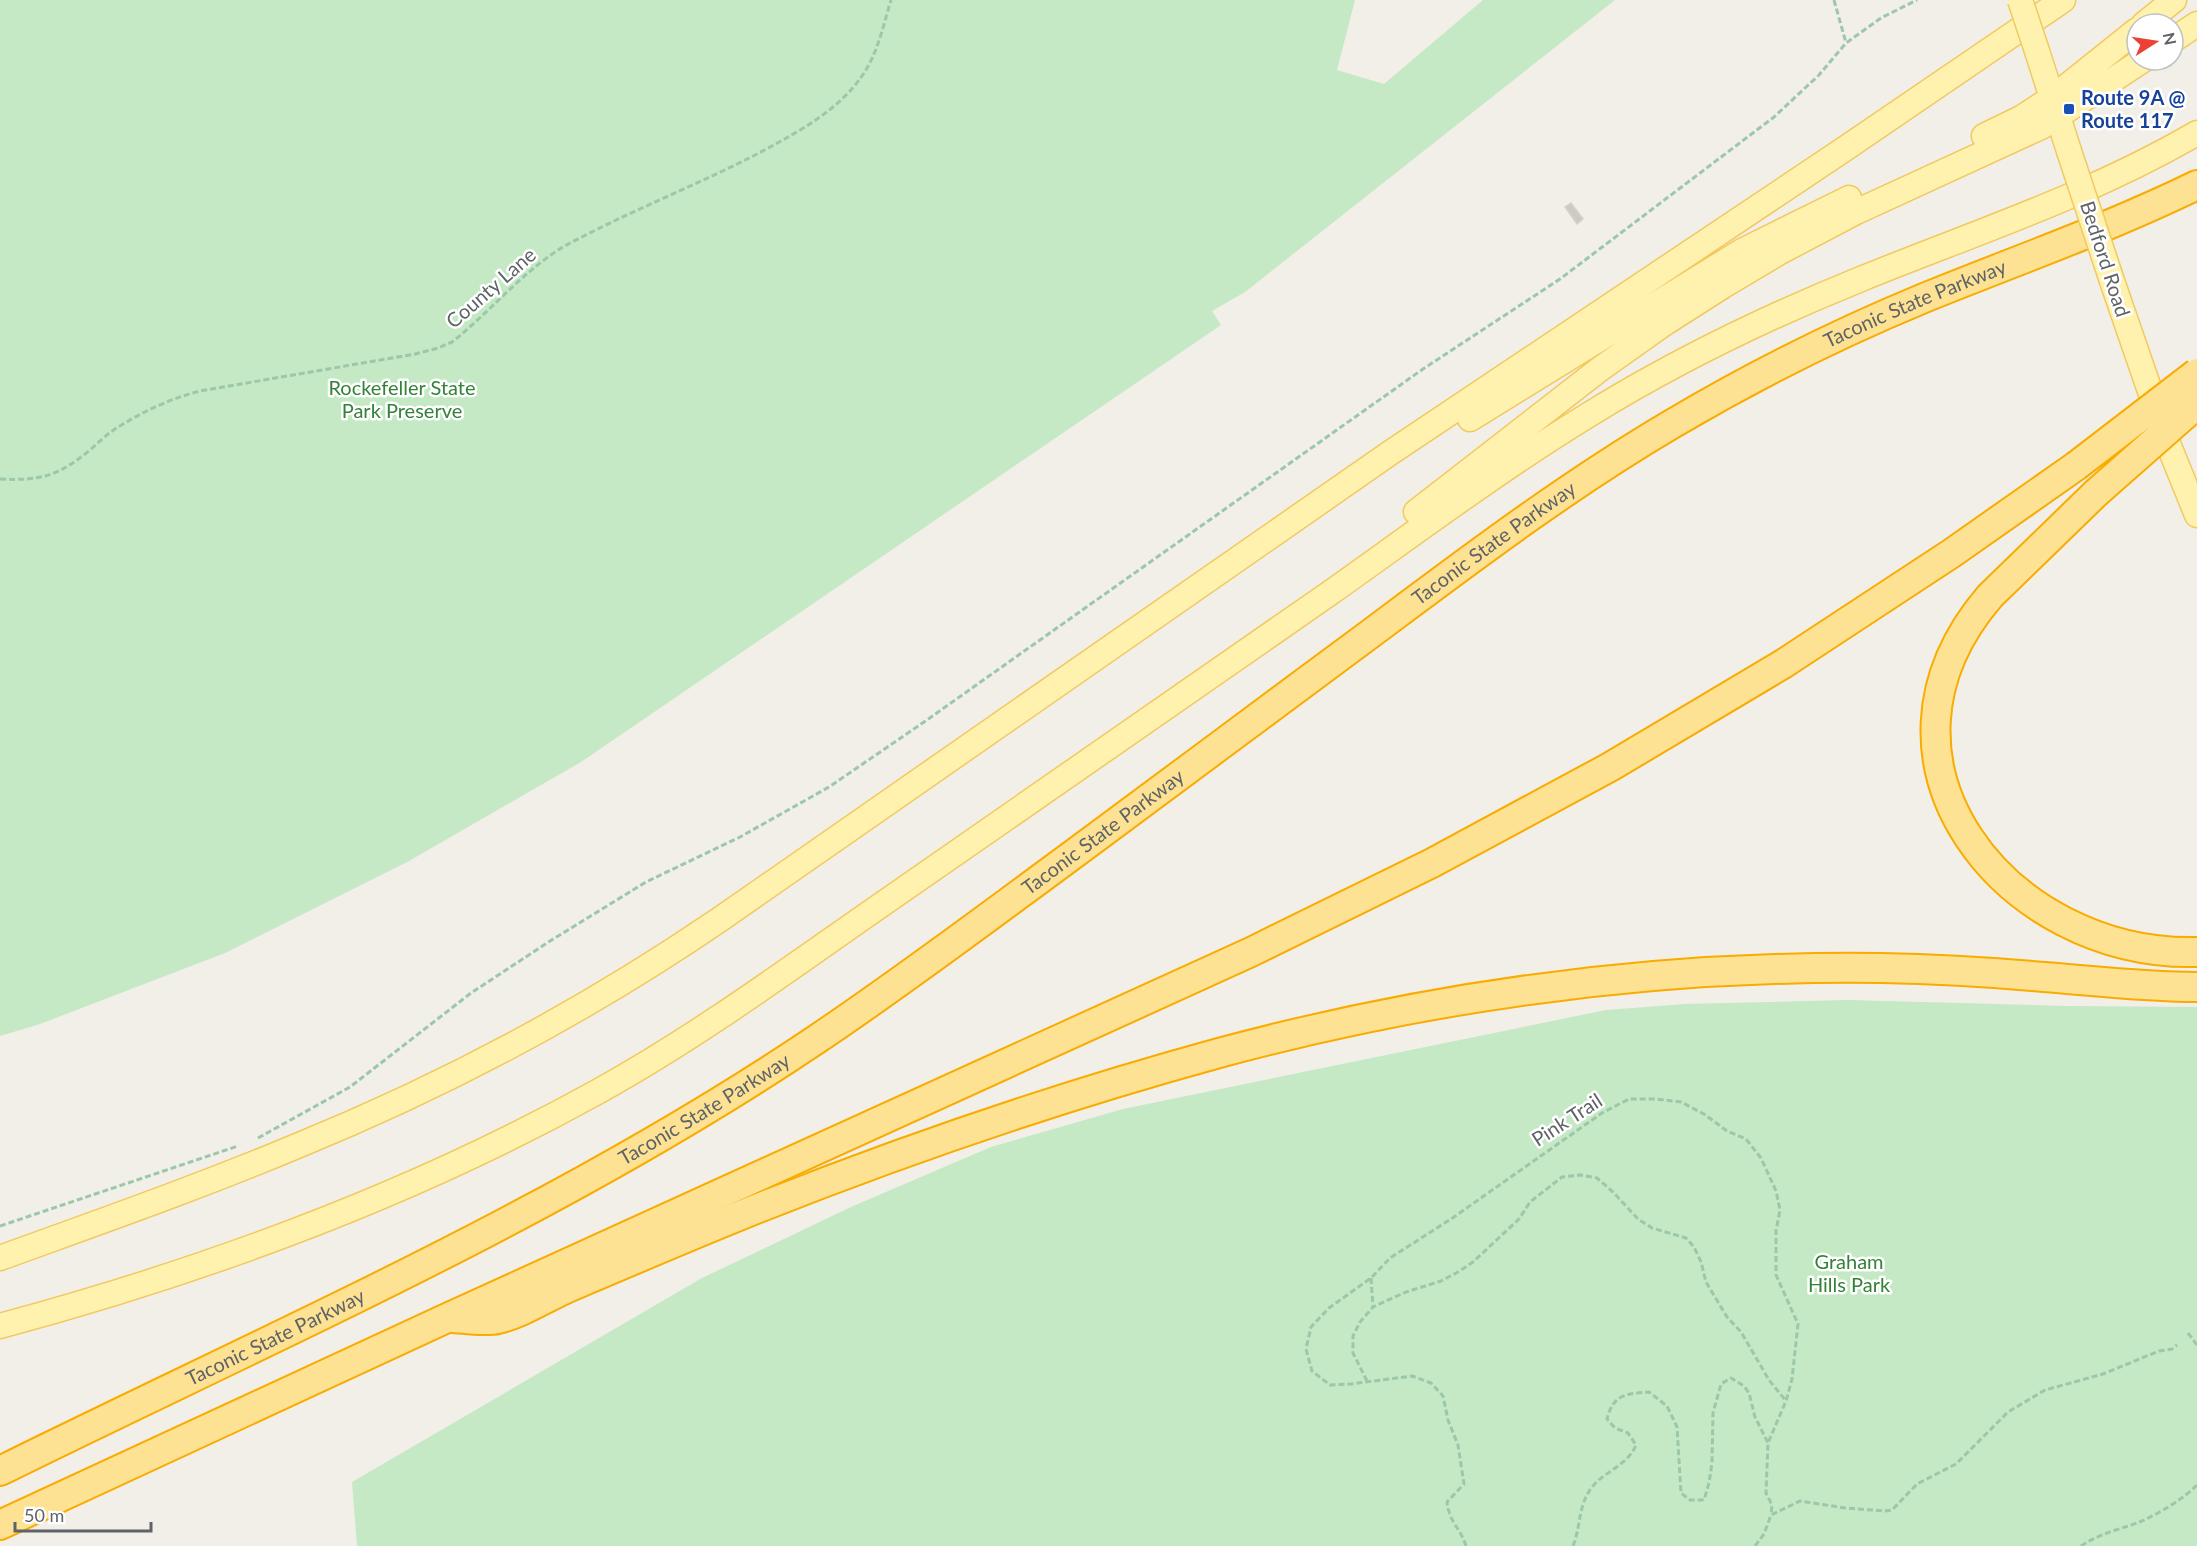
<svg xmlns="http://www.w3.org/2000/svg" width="2197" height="1546" viewBox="0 0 2197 1546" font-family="Lato,sans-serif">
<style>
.green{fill:#c5e8c5}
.building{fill:#cccac5;stroke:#d6d1c6;stroke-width:1.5}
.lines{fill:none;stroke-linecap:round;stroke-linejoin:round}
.primary-casing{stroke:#f2c960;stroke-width:27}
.highway-casing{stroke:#f9ab00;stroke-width:32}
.path{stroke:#9cc7a9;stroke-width:3;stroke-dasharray:6 3;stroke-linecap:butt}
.primary{stroke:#fff2af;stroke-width:24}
.highway{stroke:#fde293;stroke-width:28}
.primary-bridge-casing{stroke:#f2c960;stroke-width:27;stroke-linecap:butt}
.highway-bridge-casing{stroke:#f9ab00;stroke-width:32;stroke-linecap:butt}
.primary-bridge{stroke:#fff2af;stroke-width:24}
.highway-bridge{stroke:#fde293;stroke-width:28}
.transit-dot{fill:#1a4fb4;stroke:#fff;stroke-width:2}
.labels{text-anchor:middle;stroke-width:5;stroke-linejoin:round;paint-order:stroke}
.transit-label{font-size:20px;font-weight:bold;fill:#164399;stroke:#fff;text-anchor:start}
.street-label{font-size:20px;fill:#5f6368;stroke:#fff}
.park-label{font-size:20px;fill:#348238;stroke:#fff}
</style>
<rect width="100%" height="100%" fill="#f1efe8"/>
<path class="green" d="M 0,0 L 1355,0 L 1337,70 L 1384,84 L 1483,0 L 1615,0 L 1245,292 L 1212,311 L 1221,325 L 581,762 L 409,861 L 225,953 L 40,1024 L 0,1036 Z
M 1848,1000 L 2067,1006 L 2197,1007 L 2197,1546 L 357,1546 L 352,1482 L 702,1278 L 851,1207 L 991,1147 L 1123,1109 L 1606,1010 L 1685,1004 Z"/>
<path class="building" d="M 1571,203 L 1583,219 L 1577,224 L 1565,207 Z"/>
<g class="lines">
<defs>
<path id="primary" d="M 2144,24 L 2174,0
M 2173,40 L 2197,24
M 2037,51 L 2069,151
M 1984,136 L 2021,118 L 2052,98 L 2137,30
M 2112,281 L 2169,446 L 2197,515
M 1470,419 L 1742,251 L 1849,198
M 1416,512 L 1600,369 L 1665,323 L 1723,286 L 1780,252 L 1856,212 L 2043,126 L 2143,60
M 0,1258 C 99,1222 199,1187 297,1146 C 444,1086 587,1010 719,920 L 1390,453 L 1846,148 L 2063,0
M 0,1326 C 208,1270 410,1196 599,1091 C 702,1034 797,963 894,896 C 1039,795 1185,695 1330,593 C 1416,532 1500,469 1590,414 C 1676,361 1767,317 1861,279 C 1974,233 2091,195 2197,133"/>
<g id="highway">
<path d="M 2096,493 L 1990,596 C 1848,761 2007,957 2197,952"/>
<path d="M 453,1318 C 467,1319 484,1322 498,1319 C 523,1313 548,1296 572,1286 C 633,1260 694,1234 756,1209 C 907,1149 1062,1096 1219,1053 C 1434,995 1658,965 1881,968 C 1935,969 1989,972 2044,977 C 2095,981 2146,987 2197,987"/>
<path id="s1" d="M 0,1471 C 275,1335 562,1211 817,1039 C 902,982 984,920 1067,859 C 1167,785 1266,711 1366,637 C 1465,563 1565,487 1672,424 C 1753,376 1837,334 1924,298 C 2015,261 2109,228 2197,185"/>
<path d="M 0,1525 L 447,1318 L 1251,952 L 1432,863 L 1610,767 L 1783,664 L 1952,553 L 2076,466"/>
</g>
</defs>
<use href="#primary" class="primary-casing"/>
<use href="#highway" class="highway-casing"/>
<path class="path" d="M 1834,0 L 1846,43
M 0,479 C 41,481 58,476 90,450 C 98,443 106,435 115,429 C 142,412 169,399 200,391 L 415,354 L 438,348 L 452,342 C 490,312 522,272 563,247 C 579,238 596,230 612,222 C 668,195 726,172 781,141 C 810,125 842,105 862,76 C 878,53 883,26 891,0
M 258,1138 L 350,1087 L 471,993 L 550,941 L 646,882 L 740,837 L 829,787 L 924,722 L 1423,369 L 1560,279 L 1774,117 L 1819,75 L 1846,43 L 1881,18 L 1917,0
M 0,1226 L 238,1146
M 1371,1278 L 1373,1307
M 2188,1333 L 2197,1345
M 1367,1381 L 1353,1353 L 1353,1336 L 1360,1322 L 1373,1307 L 1406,1292 L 1441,1281 L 1458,1272 L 1473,1262 L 1519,1219 L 1530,1202 L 1562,1177 L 1580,1175 L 1597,1178 L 1613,1192 L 1638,1219 L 1652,1228 L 1686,1238 L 1694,1247 L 1701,1262 L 1706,1282 L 1727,1317 L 1741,1332 L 1769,1380 L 1786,1401
M 1466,1546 C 1461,1529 1449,1522 1447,1502 L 1464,1484 L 1458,1445 L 1448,1420 L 1443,1396 L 1431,1383 L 1412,1376 L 1351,1384 L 1330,1385 L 1312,1371 L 1306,1349 L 1311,1327 L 1329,1308 L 1371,1278 L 1390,1258 L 1451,1219 L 1602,1113 L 1629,1099 L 1656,1099 L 1681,1102 L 1704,1114 L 1727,1131 L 1746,1139 L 1761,1158 L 1776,1191 L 1780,1210 L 1776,1231 L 1776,1275 L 1798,1324 L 1792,1379 L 1786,1401 L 1768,1443 L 1766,1493 L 1772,1505 L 1771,1515
M 1573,1546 C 1581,1526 1578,1505 1592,1487 C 1605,1471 1628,1465 1636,1445 L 1628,1433 L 1615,1428 L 1607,1419 C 1613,1394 1626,1394 1649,1392 L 1667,1406 L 1677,1427 L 1681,1493 L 1690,1500 L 1704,1500 L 1709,1483 L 1712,1463 L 1713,1413 L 1721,1384 L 1731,1378 L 1744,1386 L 1749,1393 L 1755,1417 L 1768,1443
M 1755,1546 L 1764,1534 L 1771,1515 L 1800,1501 L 1845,1508 L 1885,1511 L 1892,1510 L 1917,1484 L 1956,1464 L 2008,1412 L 2045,1390 L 2103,1374 L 2159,1351 L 2172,1349 L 2177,1345
M 2081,1546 C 2100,1533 2122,1529 2142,1521 C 2161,1512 2182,1500 2197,1485"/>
<use href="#primary" class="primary"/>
<use href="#highway" class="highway"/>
<defs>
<path id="primary-bridge" d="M 2020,0 L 2037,51
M 2069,151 L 2112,281"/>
<path id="highway-bridge" d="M 2076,466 L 2197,373
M 2096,493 L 2197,404"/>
</defs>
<use href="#primary-bridge" class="primary-bridge-casing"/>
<use href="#highway-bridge" class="highway-bridge-casing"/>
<use href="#primary-bridge" class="primary-bridge"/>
<use href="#highway-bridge" class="highway-bridge"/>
</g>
<rect class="transit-dot" x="2063" y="103" width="12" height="12" rx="3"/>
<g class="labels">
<g class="transit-label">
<text x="2081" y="105">Route 9A @<tspan x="2081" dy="23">Route 117</tspan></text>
</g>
<g class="street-label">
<text transform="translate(2105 259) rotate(72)" y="7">Bedford Road</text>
<text transform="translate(491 288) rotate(-41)" y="7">County Lane</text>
<text dy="7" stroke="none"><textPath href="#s1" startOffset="2250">Taconic State Parkway</textPath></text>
<text dy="7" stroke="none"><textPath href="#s1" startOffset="1764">Taconic State Parkway</textPath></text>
<text dy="7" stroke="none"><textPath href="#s1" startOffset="1278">Taconic State Parkway</textPath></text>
<text dy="7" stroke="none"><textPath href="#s1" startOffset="792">Taconic State Parkway</textPath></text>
<text transform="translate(1567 1120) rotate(-33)" y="7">Pink Trail</text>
<text dy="7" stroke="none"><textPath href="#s1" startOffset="306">Taconic State Parkway</textPath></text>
</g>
<g class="park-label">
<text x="402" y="395">Rockefeller State<tspan x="402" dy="23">Park Preserve</tspan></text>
<text x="1849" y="1269">Graham<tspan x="1849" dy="23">Hills Park</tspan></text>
</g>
</g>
<g transform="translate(2155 42) rotate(78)"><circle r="28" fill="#ffffff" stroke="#bfc1c3" stroke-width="1.5"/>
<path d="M0-4.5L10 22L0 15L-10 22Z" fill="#ea4335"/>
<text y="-9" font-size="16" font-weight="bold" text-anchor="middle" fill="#5f6368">N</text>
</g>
<path d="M15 1522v9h136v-9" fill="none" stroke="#5f6368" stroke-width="3"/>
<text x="24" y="1522" font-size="18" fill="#5f6368" stroke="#ffffff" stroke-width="4.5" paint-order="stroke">50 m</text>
</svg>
